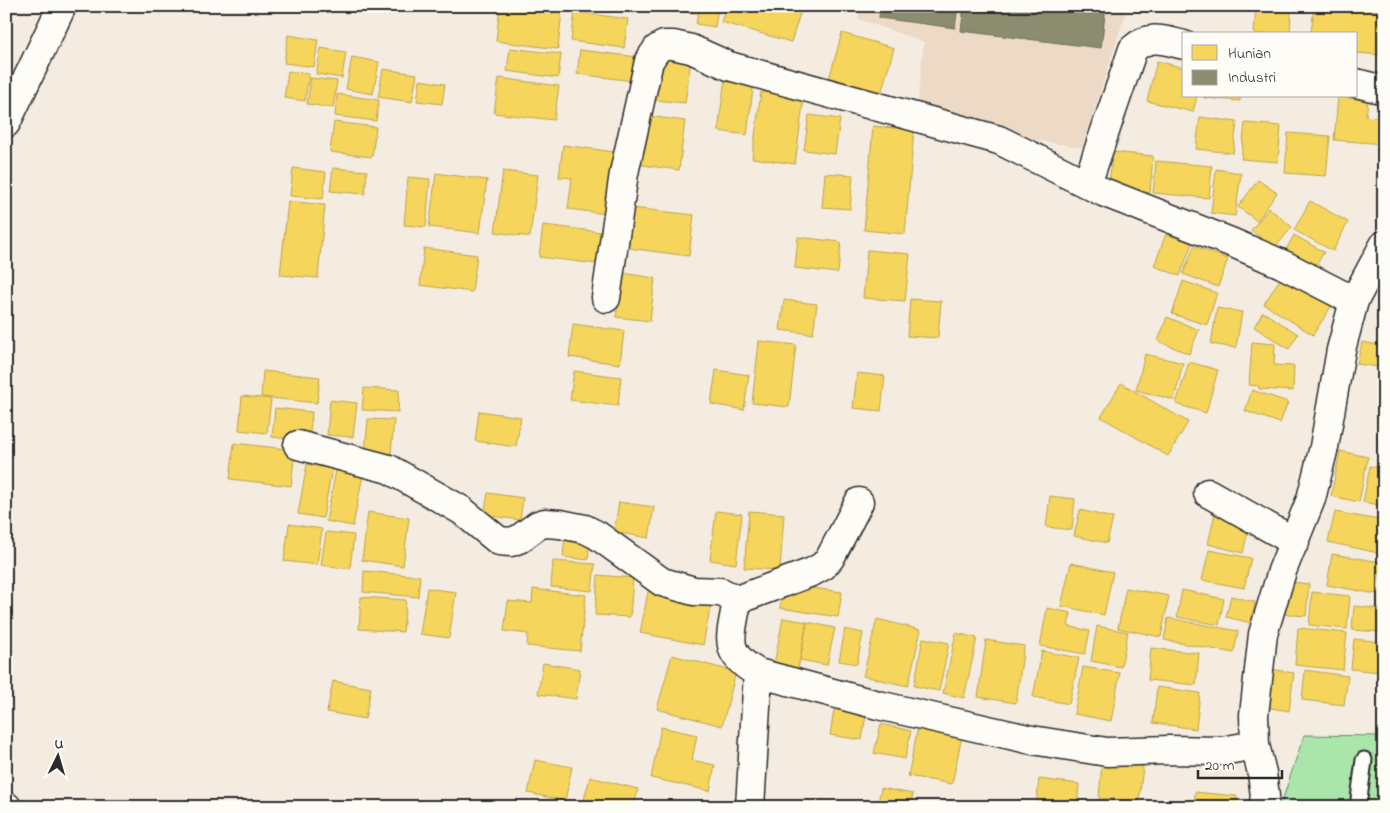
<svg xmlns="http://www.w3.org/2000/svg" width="1390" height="813" viewBox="0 0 1390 813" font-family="'Indie Flower',sans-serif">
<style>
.built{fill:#ecd9c6}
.green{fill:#aae5aa;stroke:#6a886a}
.homes{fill:#f6d55c;stroke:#b9a24d}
.industry{fill:#8c8c6e;stroke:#6f6f5a}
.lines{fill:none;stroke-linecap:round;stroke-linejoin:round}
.lane-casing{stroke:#2b2b2b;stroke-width:19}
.street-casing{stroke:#2b2b2b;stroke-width:31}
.lane{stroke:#fdfcf7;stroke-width:15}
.street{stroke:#fdfcf7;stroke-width:28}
</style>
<rect width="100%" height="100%" fill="#f5ece1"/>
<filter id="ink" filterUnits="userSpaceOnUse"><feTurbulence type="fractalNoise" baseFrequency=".02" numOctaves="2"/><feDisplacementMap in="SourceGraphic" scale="10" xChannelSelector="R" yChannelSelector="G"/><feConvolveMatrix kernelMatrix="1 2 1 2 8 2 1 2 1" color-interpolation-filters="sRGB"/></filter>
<g filter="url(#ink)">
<path class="built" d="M 861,6 L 1128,6 L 1082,148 L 916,119 L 924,42 L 858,19 Z"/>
<path class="green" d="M 1304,735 L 1384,736 L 1384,807 L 1280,807 Z"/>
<path class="homes" d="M 500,6 L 531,6 L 562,10 L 558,49 L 496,41 Z
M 593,6 L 625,6 L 625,10 Z
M 667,6 L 696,6 L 695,13 L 666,9 Z
M 699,6 L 718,6 L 715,27 L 696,24 Z
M 726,6 L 800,6 L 802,7 L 791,42 L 721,22 Z
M 1256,6 L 1291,6 L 1290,34 L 1254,34 Z
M 1314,6 L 1384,11 L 1383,55 L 1356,53 L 1356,34 L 1311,34 Z
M 575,12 L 628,19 L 624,48 L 571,41 Z
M 842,33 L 894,48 L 880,97 L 828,82 Z
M 288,35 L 318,40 L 314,67 L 284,63 Z
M 321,48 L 346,52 L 342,78 L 316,74 Z
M 510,48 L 561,54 L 558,78 L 507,71 Z
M 580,50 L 637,57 L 634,81 L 577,74 Z
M 661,56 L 691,59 L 685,103 L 655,100 Z
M 352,57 L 379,62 L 373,94 L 346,89 Z
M 1157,61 L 1184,68 L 1184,96 L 1197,96 L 1193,112 L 1147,101 Z
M 383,69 L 417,74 L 412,102 L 378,97 Z
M 288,71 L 309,74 L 305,101 L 284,98 Z
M 311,78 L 337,81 L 333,108 L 307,104 Z
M 499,78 L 559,86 L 554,120 L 494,113 Z
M 725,78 L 754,81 L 747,135 L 718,131 Z
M 420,80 L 445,84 L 442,104 L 417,101 Z
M 761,92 L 804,97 L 795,164 L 752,158 Z
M 337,94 L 379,100 L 376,121 L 335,116 Z
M 1204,96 L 1240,96 L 1240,101 L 1204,98 Z
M 1338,97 L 1368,100 L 1366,117 L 1384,118 L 1384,144 L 1334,140 Z
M 641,115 L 685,121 L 679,170 L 635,164 Z
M 809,115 L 840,119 L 835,154 L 804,150 Z
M 1200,117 L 1237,122 L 1233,153 L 1196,149 Z
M 334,122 L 376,127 L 372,157 L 330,152 Z
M 1245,123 L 1281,126 L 1278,162 L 1241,159 Z
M 873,126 L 914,130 L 905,234 L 864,230 Z
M 1288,133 L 1330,136 L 1326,176 L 1285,173 Z
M 563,145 L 615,152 L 607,214 L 568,209 L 572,178 L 559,177 Z
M 1113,152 L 1153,156 L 1150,193 L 1108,189 Z
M 1156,161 L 1212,166 L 1209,198 L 1153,193 Z
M 293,168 L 326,172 L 323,199 L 290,196 Z
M 333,168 L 367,171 L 365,194 L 330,191 Z
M 1216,169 L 1241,173 L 1235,216 L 1211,213 Z
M 503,171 L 538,175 L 530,237 L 495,232 Z
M 436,173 L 487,180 L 480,233 L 429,227 Z
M 825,173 L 853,175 L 850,209 L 822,207 Z
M 408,177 L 430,179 L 426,227 L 404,225 Z
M 1258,180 L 1277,193 L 1257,221 L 1238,207 Z
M 288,201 L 325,205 L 318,278 L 280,275 Z
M 1310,201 L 1348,222 L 1333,251 L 1294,230 Z
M 633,208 L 694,215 L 689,256 L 628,248 Z
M 1269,208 L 1292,227 L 1274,249 L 1251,230 Z
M 543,225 L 601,232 L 597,264 L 539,257 Z
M 1166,234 L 1192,243 L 1180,276 L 1154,266 Z
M 1294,235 L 1324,252 L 1313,271 L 1283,255 Z
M 798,237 L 841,242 L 838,273 L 795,268 Z
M 1194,246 L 1228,259 L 1218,287 L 1183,274 Z
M 424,248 L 477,255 L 472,292 L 420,285 Z
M 867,250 L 910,254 L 905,301 L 863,298 Z
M 1287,268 L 1336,299 L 1313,335 L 1264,304 Z
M 622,273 L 655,278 L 650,321 L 616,317 Z
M 1183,281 L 1217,293 L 1207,325 L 1172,314 Z
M 1384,291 L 1384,322 L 1376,320 Z
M 910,299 L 941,301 L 938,338 L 907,336 Z
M 784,300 L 817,304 L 813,334 L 780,330 Z
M 1217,308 L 1242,312 L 1236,348 L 1211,344 Z
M 1263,312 L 1298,334 L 1289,349 L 1254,327 Z
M 1167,317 L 1199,330 L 1189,354 L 1158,341 Z
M 573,324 L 624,331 L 620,364 L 569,357 Z
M 759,341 L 796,345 L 789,407 L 752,403 Z
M 1252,342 L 1275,344 L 1274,365 L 1294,366 L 1293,391 L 1259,389 L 1259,386 L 1249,385 Z
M 1362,342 L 1384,346 L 1384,368 L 1357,364 Z
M 1145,354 L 1183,363 L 1174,400 L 1136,390 Z
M 1189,362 L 1218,370 L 1206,413 L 1176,404 Z
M 716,370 L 749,375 L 744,410 L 711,404 Z
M 263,371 L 320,377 L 317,403 L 261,397 Z
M 574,371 L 621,377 L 618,406 L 570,400 Z
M 857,373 L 885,376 L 881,411 L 853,408 Z
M 1121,383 L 1188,422 L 1168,456 L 1101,417 Z
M 364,388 L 399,390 L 398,412 L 362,410 Z
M 1252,390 L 1288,402 L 1280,423 L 1245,411 Z
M 242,396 L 271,399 L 267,433 L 239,430 Z
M 330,400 L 357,403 L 353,437 L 327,435 Z
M 275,408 L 312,412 L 309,441 L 272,437 Z
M 1384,408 L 1384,444 L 1377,443 Z
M 479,411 L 521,417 L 516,447 L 475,441 Z
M 368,419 L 394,420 L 391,454 L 365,452 Z
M 234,443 L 295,450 L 291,486 L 230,479 Z
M 1340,451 L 1368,457 L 1359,502 L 1331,496 Z
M 307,464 L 332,469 L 323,518 L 298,514 Z
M 1370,466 L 1384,469 L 1384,506 L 1363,502 Z
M 336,470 L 363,475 L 353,526 L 326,521 Z
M 488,493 L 523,498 L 520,520 L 484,515 Z
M 1050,496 L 1075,499 L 1072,530 L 1046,527 Z
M 619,502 L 654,507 L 649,538 L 614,532 Z
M 1080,510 L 1113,518 L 1107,543 L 1074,536 Z
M 716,511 L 742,514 L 736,564 L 710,560 Z
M 749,511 L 784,514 L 780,570 L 744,568 Z
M 368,512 L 409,518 L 403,566 L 362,560 Z
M 1335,512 L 1384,521 L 1378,553 L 1328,542 Z
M 1215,513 L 1250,522 L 1243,553 L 1208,544 Z
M 289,524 L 322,529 L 317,565 L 284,561 Z
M 326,532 L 354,535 L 350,569 L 321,565 Z
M 565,534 L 590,537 L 588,560 L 563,557 Z
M 1209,550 L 1251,558 L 1244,588 L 1202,580 Z
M 1332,554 L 1381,562 L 1376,594 L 1327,585 Z
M 553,561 L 595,564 L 592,591 L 551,587 Z
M 1071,563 L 1113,572 L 1104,615 L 1061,606 Z
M 364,571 L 420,576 L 418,597 L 363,592 Z
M 598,575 L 633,578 L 630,617 L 595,615 Z
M 1283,581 L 1309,584 L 1306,616 L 1280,614 Z
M 783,584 L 842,592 L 838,617 L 780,608 Z
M 649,587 L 712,599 L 703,645 L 640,633 Z
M 427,588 L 456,592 L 449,638 L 420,634 Z
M 1126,588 L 1169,596 L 1161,637 L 1118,628 Z
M 533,589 L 586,595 L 580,651 L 527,646 L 528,634 L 504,631 L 508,601 L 532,603 Z
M 1182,590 L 1224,599 L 1219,625 L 1177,617 Z
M 1312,592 L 1350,596 L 1347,629 L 1309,625 Z
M 1231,596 L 1255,602 L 1251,623 L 1226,617 Z
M 361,597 L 406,600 L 403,632 L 359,629 Z
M 1354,606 L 1383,609 L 1382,632 L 1352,630 Z
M 1047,608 L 1071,613 L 1068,626 L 1090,631 L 1085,654 L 1040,646 Z
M 783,618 L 807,622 L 798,669 L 774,664 Z
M 1168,618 L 1238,631 L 1234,653 L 1164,640 Z
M 877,619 L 921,630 L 908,686 L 863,676 Z
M 807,622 L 835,628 L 827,665 L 800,660 Z
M 1097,626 L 1128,632 L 1121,667 L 1091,661 Z
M 1298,628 L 1347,633 L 1343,670 L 1295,665 Z
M 845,629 L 863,633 L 857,664 L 839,661 Z
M 956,633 L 977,638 L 964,698 L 943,693 Z
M 923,638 L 949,643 L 939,691 L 914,686 Z
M 1354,639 L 1382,642 L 1379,672 L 1351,669 Z
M 986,640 L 1024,646 L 1016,703 L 978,697 Z
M 1151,648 L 1199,653 L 1196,685 L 1148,680 Z
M 1042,651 L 1079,658 L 1069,704 L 1033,697 Z
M 672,655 L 736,672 L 722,726 L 657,709 Z
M 543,663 L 580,669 L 576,699 L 538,694 Z
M 1083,667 L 1120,673 L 1111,721 L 1074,714 Z
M 1265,668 L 1294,673 L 1289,711 L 1259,706 Z
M 1305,670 L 1348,676 L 1344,705 L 1302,700 Z
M 333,681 L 371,688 L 365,719 L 327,712 Z
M 1157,687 L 1200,693 L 1196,729 L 1153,723 Z
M 836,698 L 868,703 L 862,740 L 830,735 Z
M 919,722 L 963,731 L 952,784 L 908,776 Z
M 881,724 L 911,731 L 905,759 L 874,753 Z
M 661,727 L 697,735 L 692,760 L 715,765 L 710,791 L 651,778 Z
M 535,760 L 572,767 L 565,801 L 528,793 Z
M 1102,762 L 1143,766 L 1139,802 L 1099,798 Z
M 590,777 L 638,789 L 634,807 L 597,807 L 583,803 Z
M 1039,779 L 1079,784 L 1077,807 L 1036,807 Z
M 881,788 L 913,794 L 910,807 L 877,807 Z
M 1195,792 L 1237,796 L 1236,807 L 1194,807 Z
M 1096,800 L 1114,802 L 1114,807 L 1096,807 Z
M 1150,802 L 1185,805 L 1185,807 L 1150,807 Z
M 507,804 L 534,807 L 506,807 Z"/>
<path class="industry" d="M 880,6 L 958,6 L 955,28 L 879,18 Z
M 964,6 L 1106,6 L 1101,48 L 961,31 Z"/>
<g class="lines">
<defs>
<path id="lane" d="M 1358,807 L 1364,760"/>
<path id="street" d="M 1356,83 L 1384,90
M 6,123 L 62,6
M 1087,184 L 1133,49 C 1150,34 1163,40 1184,45
M 606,298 L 624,173 L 649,61 L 657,49 L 664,45 L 673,45 L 691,49 L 729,66 L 999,140 L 1103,192 L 1233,243 L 1282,264 L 1354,301
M 298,445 L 389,469 L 461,510 L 499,541 L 511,542 L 519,539 L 538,525 L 545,523 L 560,524 L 585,529 L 597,535 L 662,582 L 694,591 L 721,592 L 737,600 C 732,636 720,652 758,673 L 878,705 L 1032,740 L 1107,752 L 1169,750 L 1222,751 L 1255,745
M 1208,493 L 1295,542
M 737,600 L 812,572 L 823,566 L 830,558 L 859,502
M 6,806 L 7,807
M 750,807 L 758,673
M 1263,807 L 1265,796 L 1262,773 L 1255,745 L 1254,715 L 1263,634 L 1282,571 L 1311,499 L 1324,447 L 1341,350 L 1354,301 L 1384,245"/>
</defs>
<use href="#lane" class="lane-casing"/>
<use href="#street" class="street-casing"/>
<use href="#lane" class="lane"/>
<use href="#street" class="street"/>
</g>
</g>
<rect width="1390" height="813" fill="none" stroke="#fdfcf7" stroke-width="25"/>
<rect x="12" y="12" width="1365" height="788" fill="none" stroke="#2b2b2b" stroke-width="2" filter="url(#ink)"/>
<rect x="1182" y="32" width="175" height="65" fill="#fdfcf7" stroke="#a9a8a5"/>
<rect x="1192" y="45" width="25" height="15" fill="#f6d55c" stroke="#a9a8a5"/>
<text x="1228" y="58" font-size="15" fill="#2b2b2b">Hunian</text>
<rect x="1192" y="70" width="25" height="15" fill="#8c8c6e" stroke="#a9a8a5"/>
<text x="1228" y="82" font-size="15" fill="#2b2b2b">Industri</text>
<g transform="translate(58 756) rotate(5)" stroke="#fdfcf7" stroke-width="4" paint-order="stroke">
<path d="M0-4L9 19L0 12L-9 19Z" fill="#2b2b2b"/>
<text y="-8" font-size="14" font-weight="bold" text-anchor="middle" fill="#2b2b2b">U</text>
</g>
<path d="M1198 770v8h84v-8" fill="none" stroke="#2b2b2b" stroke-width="2.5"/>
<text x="1205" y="770" font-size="15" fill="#2b2b2b" stroke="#fdfcf7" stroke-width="4" paint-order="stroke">20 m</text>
</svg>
